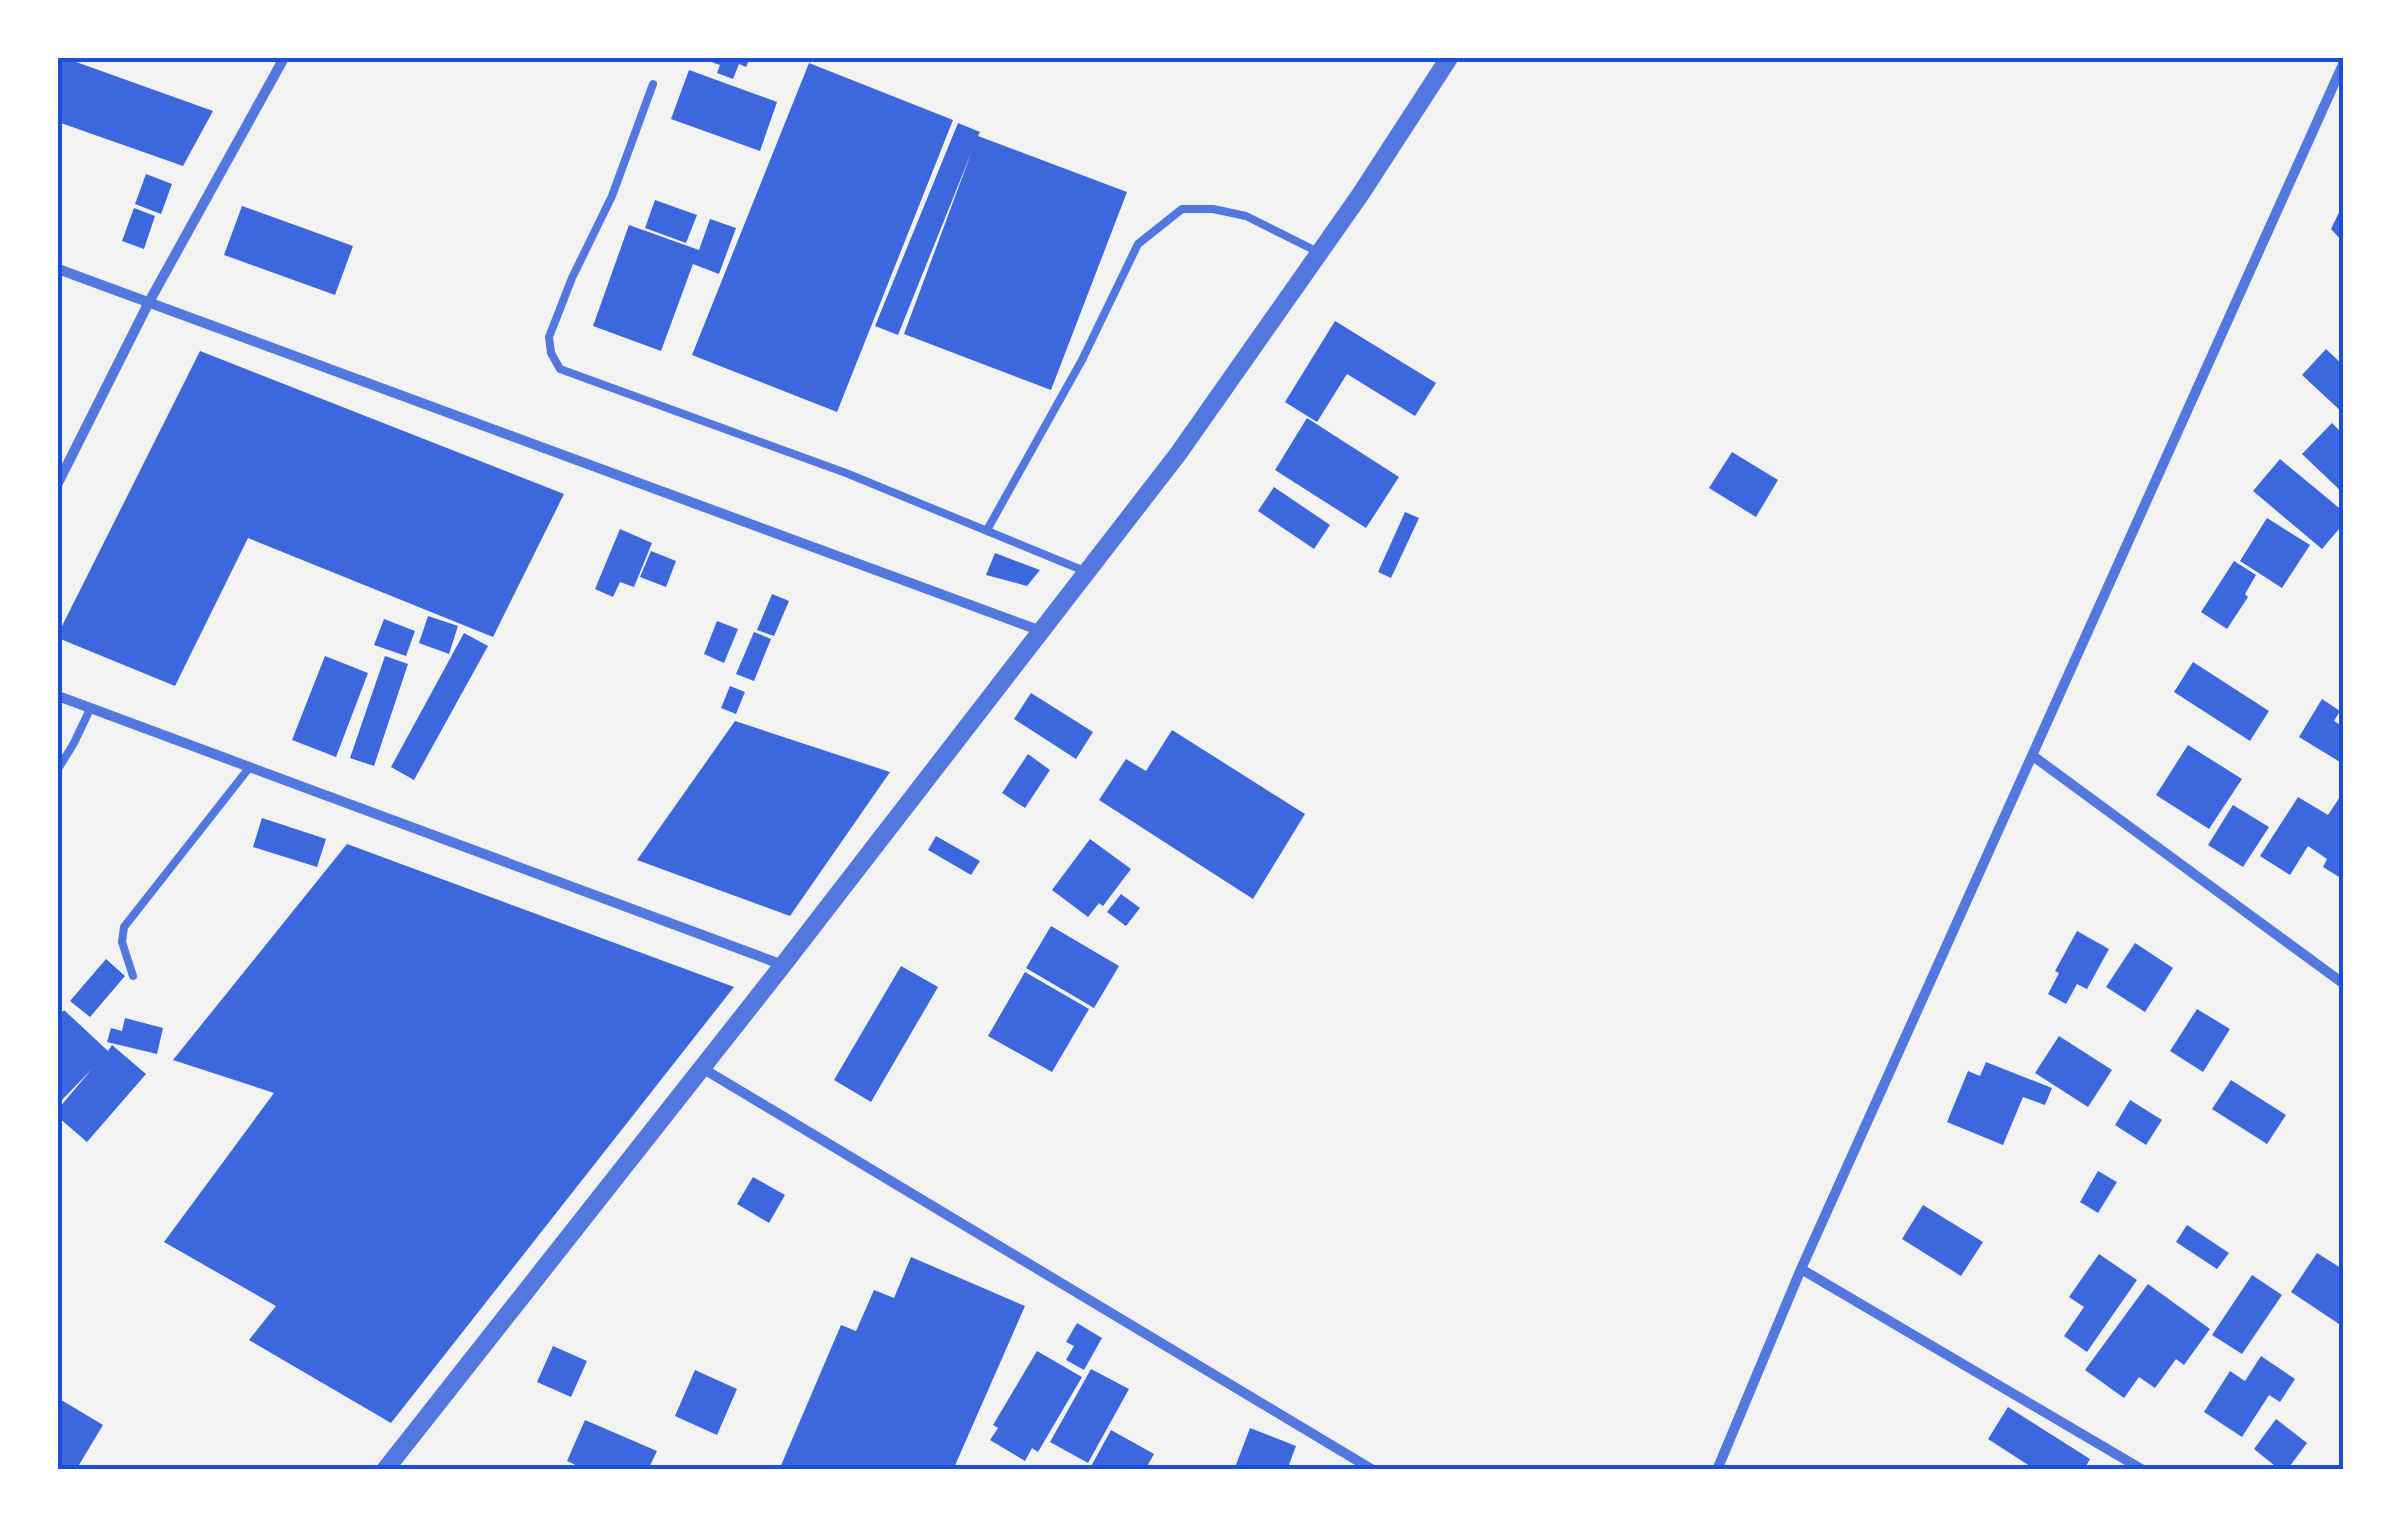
<svg xmlns="http://www.w3.org/2000/svg" width="2401" height="1527" viewBox="0 0 2401 1527" font-family="Poppins,sans-serif">
<style>
.building{fill:#3d67dc}
.lines{fill:none;stroke-linecap:round;stroke-linejoin:round}
.service{stroke:#5277de;stroke-width:8}
.minor{stroke:#5277de;stroke-width:10}
.tertiary{stroke:#5277de;stroke-width:18}
.neatline{fill:none;stroke:#1d4ed8;stroke-width:4}
</style>
<rect width="100%" height="100%" fill="#f2f2f2"/>
<path class="building" d="M 58,58 L 65,58 L 213,111 L 183,166 L 58,122 Z
M 700,58 L 750,58 L 746,67 L 739,64 L 733,79 L 717,73 L 720,65 Z
M 809,63 L 953,120 L 837,412 L 692,355 Z
M 689,70 L 777,102 L 760,151 L 671,119 Z
M 958,123 L 980,132 L 978,136 L 1127,192 L 1051,390 L 904,334 L 972,151 L 898,335 L 875,326 Z
M 146,174 L 172,184 L 161,214 L 135,204 Z
M 655,200 L 697,215 L 686,243 L 645,228 Z
M 2344,202 L 2344,243 L 2331,229 Z
M 242,206 L 353,246 L 335,295 L 224,255 Z
M 134,208 L 155,216 L 144,249 L 122,241 Z
M 710,219 L 736,228 L 719,274 L 693,264 L 661,351 L 593,326 L 629,225 L 699,250 Z
M 1335,321 L 1436,383 L 1415,416 L 1347,374 L 1317,422 L 1285,402 Z
M 2326,349 L 2344,366 L 2344,414 L 2302,375 Z
M 200,351 L 564,494 L 493,637 L 248,538 L 175,686 L 58,638 L 58,634 Z
M 1307,418 L 1399,477 L 1366,528 L 1275,470 Z
M 2332,423 L 2344,435 L 2344,494 L 2302,454 Z
M 1732,452 L 1778,480 L 1756,517 L 1709,488 Z
M 2280,459 L 2344,512 L 2344,523 L 2322,549 L 2253,491 Z
M 1274,487 L 1330,525 L 1314,549 L 1258,511 Z
M 1405,512 L 1419,518 L 1391,578 L 1378,572 Z
M 2267,518 L 2310,545 L 2282,588 L 2240,561 Z
M 620,529 L 652,543 L 634,587 L 620,582 L 613,597 L 595,589 Z
M 651,551 L 676,561 L 666,587 L 640,577 Z
M 995,553 L 1040,570 L 1027,586 L 986,575 Z
M 2234,561 L 2256,575 L 2245,594 L 2248,597 L 2227,629 L 2201,612 Z
M 772,594 L 789,601 L 774,636 L 757,630 Z
M 428,616 L 458,626 L 449,654 L 419,643 Z
M 384,619 L 415,631 L 406,656 L 374,645 Z
M 717,621 L 738,629 L 724,663 L 704,654 Z
M 754,632 L 771,639 L 754,681 L 736,674 Z
M 464,633 L 488,646 L 414,780 L 391,767 Z
M 325,656 L 368,673 L 336,757 L 292,740 Z
M 385,656 L 408,664 L 374,766 L 350,758 Z
M 2193,662 L 2269,711 L 2250,741 L 2174,692 Z
M 730,686 L 745,692 L 736,714 L 721,708 Z
M 1031,693 L 1093,732 L 1076,759 L 1014,719 Z
M 2322,699 L 2340,711 L 2334,721 L 2344,727 L 2344,756 L 2340,762 L 2299,737 Z
M 735,721 L 890,772 L 790,916 L 637,860 Z
M 1172,730 L 1305,814 L 1253,899 L 1099,800 L 1126,759 L 1146,771 Z
M 2188,745 L 2242,779 L 2209,829 L 2156,795 Z
M 1028,754 L 1050,770 L 1025,808 L 1002,793 Z
M 2344,791 L 2344,880 L 2323,867 L 2327,859 L 2308,846 L 2290,875 L 2260,856 L 2298,797 L 2328,815 Z
M 2233,805 L 2269,827 L 2243,867 L 2208,845 Z
M 262,818 L 326,839 L 317,867 L 253,847 Z
M 936,836 L 980,861 L 971,875 L 928,850 Z
M 1090,839 L 1131,869 L 1103,906 L 1099,903 L 1088,917 L 1052,890 Z
M 347,844 L 734,987 L 391,1423 L 249,1340 L 276,1306 L 164,1242 L 274,1093 L 173,1060 Z
M 1121,894 L 1140,908 L 1126,926 L 1107,912 Z
M 1051,926 L 1119,966 L 1094,1008 L 1026,968 Z
M 2077,931 L 2109,949 L 2087,989 L 2077,984 L 2066,1004 L 2048,994 L 2059,973 L 2055,971 Z
M 2135,943 L 2173,968 L 2145,1012 L 2106,987 Z
M 106,959 L 125,976 L 90,1017 L 70,1001 Z
M 901,966 L 938,987 L 871,1102 L 834,1080 Z
M 1025,972 L 1089,1009 L 1052,1072 L 988,1036 Z
M 2197,1009 L 2230,1029 L 2203,1072 L 2170,1051 Z
M 64,1010 L 108,1051 L 112,1045 L 146,1074 L 87,1142 L 58,1117 L 58,1109 L 92,1069 L 60,1102 L 58,1100 L 58,1017 Z
M 125,1018 L 163,1028 L 157,1054 L 107,1042 L 111,1028 L 122,1031 Z
M 2059,1036 L 2112,1070 L 2088,1107 L 2035,1073 Z
M 1986,1062 L 2052,1088 L 2045,1105 L 2023,1097 L 2003,1145 L 1947,1122 L 1968,1071 L 1980,1076 Z
M 2231,1080 L 2286,1115 L 2267,1144 L 2212,1109 Z
M 2130,1100 L 2162,1120 L 2146,1145 L 2115,1125 Z
M 2098,1171 L 2117,1182 L 2098,1213 L 2080,1202 Z
M 753,1177 L 785,1195 L 769,1223 L 737,1204 Z
M 1923,1205 L 1983,1242 L 1961,1276 L 1902,1239 Z
M 2187,1225 L 2229,1253 L 2217,1269 L 2176,1242 Z
M 2317,1253 L 2344,1270 L 2344,1322 L 2341,1320 L 2339,1324 L 2291,1292 Z
M 2099,1254 L 2137,1280 L 2087,1352 L 2064,1336 L 2084,1307 L 2069,1297 Z
M 911,1257 L 1025,1306 L 953,1470 L 779,1470 L 841,1325 L 856,1331 L 874,1290 L 894,1298 Z
M 2252,1275 L 2282,1295 L 2242,1354 L 2212,1335 Z
M 2148,1284 L 2210,1329 L 2184,1365 L 2176,1359 L 2155,1388 L 2139,1377 L 2124,1398 L 2085,1370 Z
M 1077,1323 L 1102,1338 L 1084,1370 L 1066,1360 L 1074,1346 L 1066,1342 Z
M 553,1346 L 587,1361 L 571,1397 L 537,1382 Z
M 1037,1351 L 1082,1377 L 1038,1452 L 1032,1448 L 1025,1461 L 990,1440 L 998,1428 L 993,1425 Z
M 2261,1356 L 2295,1379 L 2280,1402 L 2269,1395 L 2242,1437 L 2204,1412 L 2230,1371 L 2245,1381 Z
M 1091,1369 L 1129,1389 L 1088,1463 L 1050,1442 Z
M 695,1370 L 737,1389 L 717,1435 L 675,1416 Z
M 58,1398 L 103,1425 L 76,1470 L 58,1468 Z
M 2008,1407 L 2090,1459 L 2084,1470 L 2036,1470 L 1988,1439 Z
M 2276,1419 L 2307,1443 L 2287,1470 L 2280,1470 L 2254,1449 Z
M 585,1420 L 657,1451 L 648,1470 L 586,1470 L 567,1461 Z
M 1250,1428 L 1296,1446 L 1287,1470 L 1234,1470 Z
M 1111,1430 L 1154,1454 L 1145,1470 L 1089,1470 Z"/>
<g class="lines">
<path class="service" d="M 653,84 L 612,196 L 572,278 L 549,337 L 551,353 L 560,369 L 846,473 L 1087,572
M 987,530 L 1082,360 L 1138,244 L 1182,209 L 1213,209 L 1246,216 L 1318,252
M 58,769 L 74,743 L 90,709
M 133,976 L 122,942 L 124,927 L 249,768"/>
<path class="minor" d="M 58,269 L 1041,631
M 58,483 L 149,302 L 284,58
M 58,696 L 783,965
M 2033,756 L 2344,984
M 702,1068 L 1373,1470
M 1801,1269 L 2143,1470
M 1717,1470 L 1801,1269 L 2344,62"/>
<path class="tertiary" d="M 385,1470 L 783,965 L 1178,454 L 1360,195 L 1449,58"/>
</g>
<rect width="2401" height="1527" fill="none" stroke="#ffffff" stroke-width="120"/>
<rect x="60" y="60" width="2281" height="1407" class="neatline"/>
</svg>
